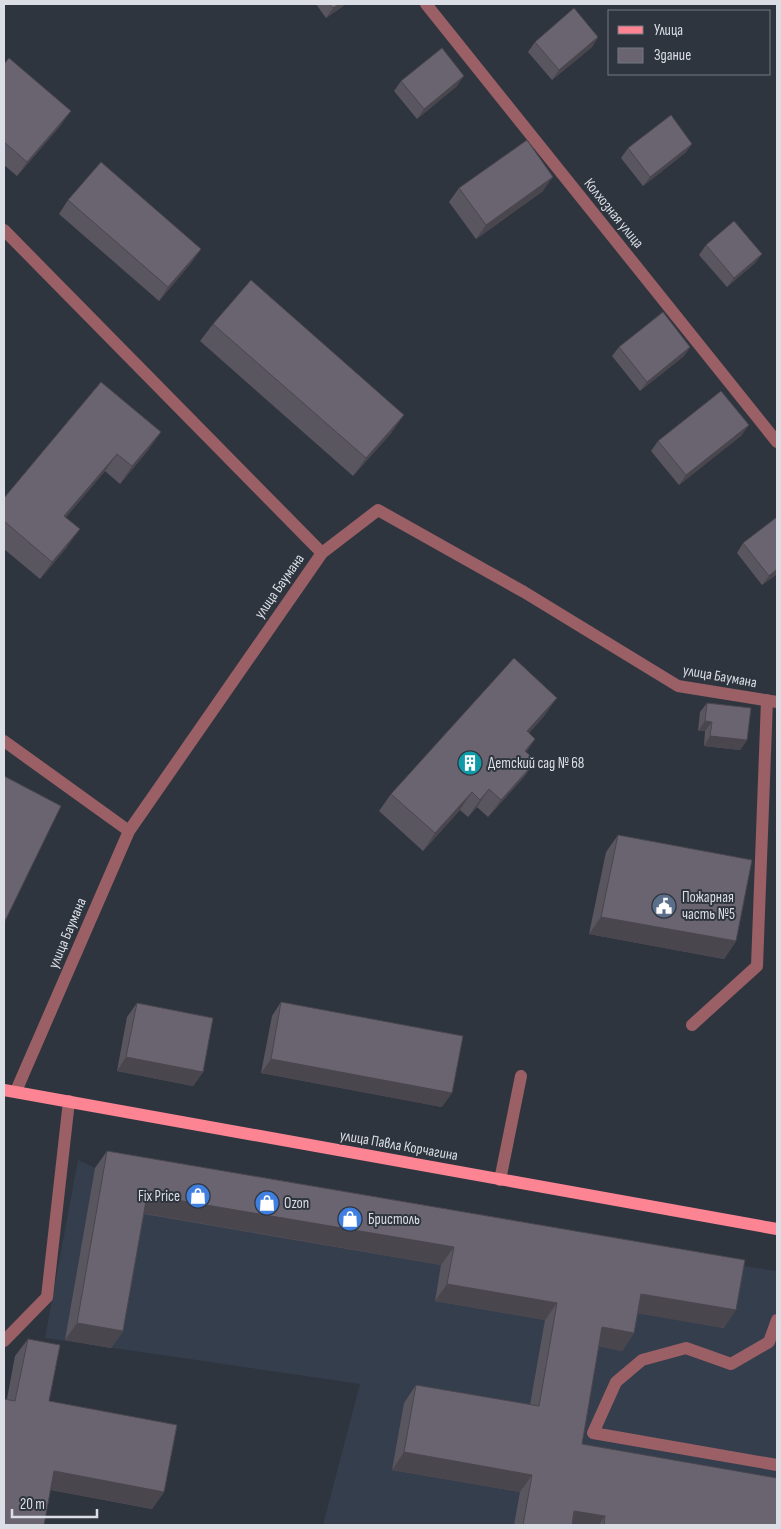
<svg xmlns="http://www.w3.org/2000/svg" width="781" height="1529" viewBox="0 0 781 1529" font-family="'Sofia Sans Condensed',sans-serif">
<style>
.built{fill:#353e4d}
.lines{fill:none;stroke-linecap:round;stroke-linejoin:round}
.minor{stroke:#9a6065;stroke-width:12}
.major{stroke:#fd8593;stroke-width:12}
.wall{fill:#5a5660}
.shaded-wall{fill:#4a464e}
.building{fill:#696470;stroke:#4a464e}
.labels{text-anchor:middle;stroke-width:4;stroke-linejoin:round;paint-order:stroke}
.street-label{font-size:15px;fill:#dbdee5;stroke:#2f353f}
.poi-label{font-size:15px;fill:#dbdee5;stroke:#2f353f;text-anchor:start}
</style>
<rect width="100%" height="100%" fill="#2f353f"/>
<path class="built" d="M 78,1160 L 95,1168 L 777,1271 L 777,1525 L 323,1525 L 360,1384 L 45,1338 Z"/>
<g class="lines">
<path class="minor" d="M 426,4 L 777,442
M 4,230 L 322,553
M 4,741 L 129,831
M 692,1025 L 757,966 L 767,700
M 16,1091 L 129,831 L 322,553 L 378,510 L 524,592 L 678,686 L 777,702
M 500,1180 L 521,1076
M 777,1320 L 769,1342 L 731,1364 L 686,1348 L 642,1360 L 616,1382 L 593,1433 L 777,1465
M 4,1341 L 47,1297 L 69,1101"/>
<path class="major" d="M 4,1090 L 777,1229"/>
</g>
<path class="wall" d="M 316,4 L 346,4 L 326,18 Z
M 598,37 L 592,47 L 552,80 L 528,52 L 535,42 Z
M 4,64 L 61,125 L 17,176 L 4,165 Z
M 401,81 L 457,86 L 417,119 L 394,91 Z
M 692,144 L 685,153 L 643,186 L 621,158 L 628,148 Z
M 459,188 L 543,191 L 476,239 L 449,202 Z
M 68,200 L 201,249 L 191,263 L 159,301 L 59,214 Z
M 706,245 L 755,263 L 727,287 L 699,255 Z
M 213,324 L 392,432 L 353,476 L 200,341 Z
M 619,347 L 690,347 L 684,356 L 640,391 L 612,356 Z
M 101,382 L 149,449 L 120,484 L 105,471 L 65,518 L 67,547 L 40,579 L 4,549 L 4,498 Z
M 742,435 L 679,485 L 651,451 L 658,441 Z
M 777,517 L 777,574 L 762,585 L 737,553 L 743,543 Z
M 707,703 L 747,740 L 740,750 L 704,746 L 705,731 L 698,731 L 700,712 Z
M 545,715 L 529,733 L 535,739 L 526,752 L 536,761 L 523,778 L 488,817 L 477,807 L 468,817 L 460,810 L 423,851 L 379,811 L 391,794 Z
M 618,835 L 736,941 L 724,959 L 589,934 L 606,852 Z
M 281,1002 L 442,1107 L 261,1073 L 272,1016 Z
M 137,1003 L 203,1072 L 193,1086 L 117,1071 L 127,1017 Z
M 107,1151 L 745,1260 L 724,1328 L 638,1313 L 634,1333 L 622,1351 L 599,1346 L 582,1444 L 777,1525 L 514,1525 L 520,1492 L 392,1470 L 404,1403 L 416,1385 L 530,1405 L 545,1320 L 435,1301 L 441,1265 L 144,1214 L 123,1331 L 111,1348 L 65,1340 L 95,1168 Z
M 28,1339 L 49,1401 L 164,1492 L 152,1509 L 51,1490 L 7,1399 L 15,1356 Z"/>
<path class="shaded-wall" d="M 339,4 L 346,4 L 326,18 L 333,8 Z
M 598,37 L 592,47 L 552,80 L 559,70 Z
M 464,76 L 457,86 L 417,119 L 424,109 Z
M 71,111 L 61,125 L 17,176 L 27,162 Z
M 692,144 L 685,153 L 643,186 L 650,177 Z
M 553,177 L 543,191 L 476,239 L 486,225 Z
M 201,249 L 191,263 L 159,301 L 168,287 Z
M 762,254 L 755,263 L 727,287 L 734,278 Z
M 690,347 L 684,356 L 640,391 L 647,382 Z
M 404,415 L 392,432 L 353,476 L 366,458 Z
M 749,425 L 742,435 L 679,485 L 686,475 Z
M 161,432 L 149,449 L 120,484 L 132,466 Z
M 117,454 L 105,471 L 52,534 L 64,516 Z
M 80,529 L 67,547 L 40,579 L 52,562 Z
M 777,569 L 777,574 L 762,585 L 769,576 Z
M 557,698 L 545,715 L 515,749 L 527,731 Z
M 705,721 L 712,722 L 705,731 L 698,731 Z
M 710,736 L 747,740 L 740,750 L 704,746 Z
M 535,739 L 523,757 L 525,751 Z
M 536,761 L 523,778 L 488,817 L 501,800 Z
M 489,789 L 477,807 L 468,817 L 480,800 Z
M 472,792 L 460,810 L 423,851 L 435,833 Z
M 601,917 L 736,941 L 724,959 L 589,934 Z
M 126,1057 L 203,1072 L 193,1086 L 117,1071 Z
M 271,1059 L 452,1093 L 442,1107 L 261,1073 Z
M 147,1195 L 454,1247 L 441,1265 L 135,1212 Z
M 447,1284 L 557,1303 L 545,1320 L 435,1301 Z
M 641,1294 L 736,1310 L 724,1328 L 629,1312 Z
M 77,1323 L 123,1331 L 111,1348 L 65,1340 Z
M 602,1327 L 634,1333 L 622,1351 L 590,1345 Z
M 404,1452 L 532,1475 L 520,1492 L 392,1470 Z
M 54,1471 L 164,1492 L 152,1509 L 42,1488 Z
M 574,1511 L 605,1516 L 599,1525 L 564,1525 Z"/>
<path class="building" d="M 329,4 L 339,4 L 333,8 Z
M 574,8 L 598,37 L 559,70 L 535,42 Z
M 442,48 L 464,76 L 424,109 L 401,81 Z
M 9,58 L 71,111 L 27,162 L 4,142 L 4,64 Z
M 671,115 L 692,144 L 650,177 L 628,148 Z
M 527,140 L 553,177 L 486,225 L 459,188 Z
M 101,162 L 201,249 L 168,287 L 68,200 Z
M 734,221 L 762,254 L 734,278 L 706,245 Z
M 251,280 L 404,415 L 366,458 L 213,324 Z
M 663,312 L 690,347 L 647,382 L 619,347 Z
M 101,382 L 161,432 L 132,466 L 117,454 L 64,516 L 80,529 L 52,562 L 4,521 L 4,498 Z
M 721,391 L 749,425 L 686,475 L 658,441 Z
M 777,517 L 777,569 L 769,576 L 743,543 Z
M 514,658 L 557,698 L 527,731 L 535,739 L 525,751 L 536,761 L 501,800 L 489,789 L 480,800 L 472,792 L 435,833 L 391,794 Z
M 707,703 L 751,708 L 747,740 L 710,736 L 712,722 L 705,721 Z
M 4,776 L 61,806 L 4,923 Z
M 618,835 L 752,860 L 736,941 L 601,917 Z
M 281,1002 L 463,1036 L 452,1093 L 271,1059 Z
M 137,1003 L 213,1018 L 203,1072 L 126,1057 Z
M 107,1151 L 745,1260 L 736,1310 L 641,1294 L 634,1333 L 602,1327 L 582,1444 L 777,1478 L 777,1525 L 604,1525 L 605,1516 L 574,1511 L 572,1525 L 523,1525 L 532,1475 L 404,1452 L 416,1385 L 539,1406 L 557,1303 L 447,1284 L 454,1247 L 147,1195 L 123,1331 L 77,1323 Z
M 28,1339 L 60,1345 L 49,1401 L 177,1425 L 164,1492 L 54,1471 L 44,1525 L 4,1525 L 4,1399 L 15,1401 Z"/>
<defs>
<symbol id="building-disc" viewBox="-11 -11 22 22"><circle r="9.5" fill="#0f9aa8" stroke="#2f353f"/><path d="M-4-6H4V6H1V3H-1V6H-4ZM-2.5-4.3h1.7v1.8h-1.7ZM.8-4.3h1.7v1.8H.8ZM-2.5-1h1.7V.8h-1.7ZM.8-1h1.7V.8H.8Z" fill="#fff"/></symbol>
<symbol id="civic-disc" viewBox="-11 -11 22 22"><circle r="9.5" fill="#5c6f8a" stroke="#2f353f"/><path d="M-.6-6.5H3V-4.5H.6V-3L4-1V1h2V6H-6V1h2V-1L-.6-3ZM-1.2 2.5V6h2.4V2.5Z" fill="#fff"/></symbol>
<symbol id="shop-disc" viewBox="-11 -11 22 22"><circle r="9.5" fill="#3f7fe0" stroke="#2f353f"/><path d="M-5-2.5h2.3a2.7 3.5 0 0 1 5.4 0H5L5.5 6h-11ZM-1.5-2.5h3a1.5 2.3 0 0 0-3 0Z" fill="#fff"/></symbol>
</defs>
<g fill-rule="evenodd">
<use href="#building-disc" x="456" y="749" width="28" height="28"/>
<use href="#civic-disc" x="650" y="892" width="28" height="28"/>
<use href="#shop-disc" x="184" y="1182" width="28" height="28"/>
<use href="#shop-disc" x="253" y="1189" width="28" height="28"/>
<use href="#shop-disc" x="336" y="1205" width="28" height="28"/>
</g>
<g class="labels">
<g class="street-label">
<text transform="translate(614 213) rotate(51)" y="5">Колхозная улица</text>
<text transform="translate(279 586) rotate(-55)" y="5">улица Баумана</text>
<text transform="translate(720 676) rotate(10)" y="5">улица Баумана</text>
<text transform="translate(67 933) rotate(-67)" y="5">улица Баумана</text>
<text transform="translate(399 1145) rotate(10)" y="5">улица Павла Корчагина</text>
</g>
<g class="poi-label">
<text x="488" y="768">Детский сад № 68</text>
<text x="682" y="902">Пожарная<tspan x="682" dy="17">часть №5</tspan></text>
<text x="180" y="1201" text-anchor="end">Fix Price</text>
<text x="284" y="1208">Ozon</text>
<text x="368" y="1224">Бристоль</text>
</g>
</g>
<rect width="781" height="1529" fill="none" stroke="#dbdee5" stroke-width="10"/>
<rect x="608" y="10" width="162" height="65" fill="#2f353f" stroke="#747981"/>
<rect x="618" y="26" width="25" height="8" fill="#fd8593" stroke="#747981"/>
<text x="654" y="35" font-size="15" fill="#dbdee5">Улица</text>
<rect x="618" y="48" width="25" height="15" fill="#696470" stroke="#747981"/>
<text x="654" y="60" font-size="15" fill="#dbdee5">Здание</text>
<path d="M12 1509v8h85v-8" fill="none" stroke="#dbdee5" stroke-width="2.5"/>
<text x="20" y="1509" font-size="15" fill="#dbdee5" stroke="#2f353f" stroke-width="4" paint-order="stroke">20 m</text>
</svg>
